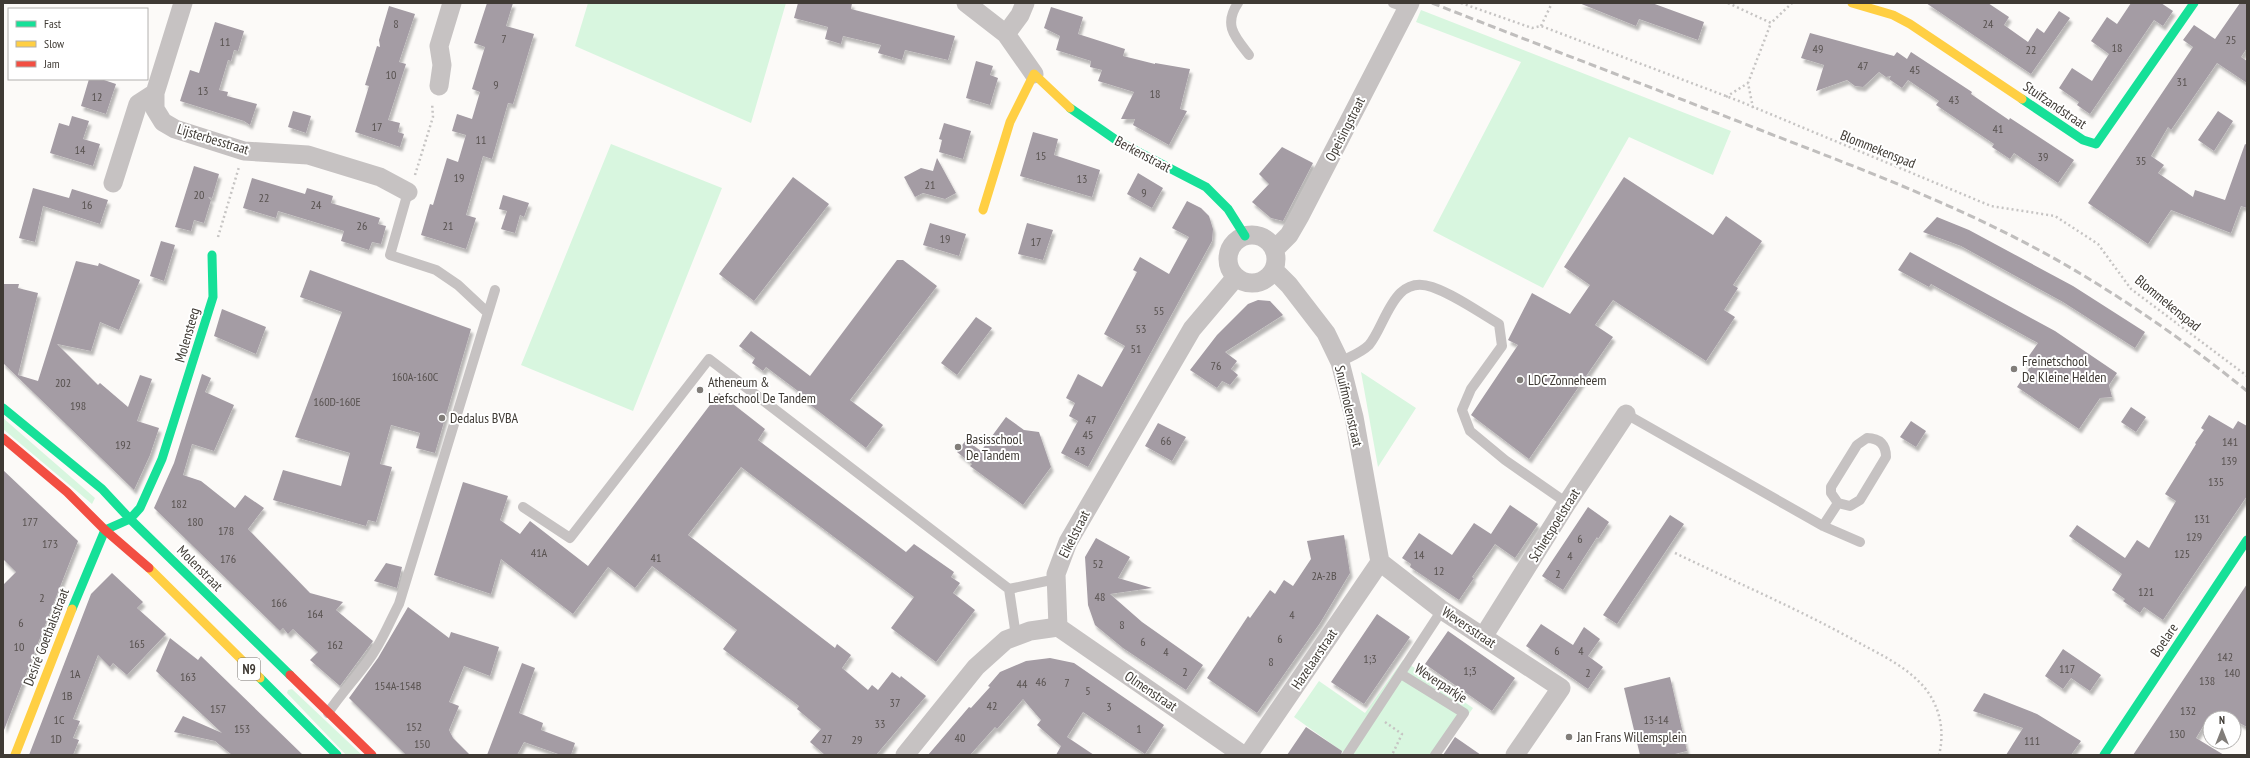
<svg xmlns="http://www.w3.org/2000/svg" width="2250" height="758" viewBox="0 0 2250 758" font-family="'PT Sans Narrow',sans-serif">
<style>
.green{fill:#d8f6df}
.building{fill:#a49ca4;filter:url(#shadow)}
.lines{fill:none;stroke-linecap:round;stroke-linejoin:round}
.path{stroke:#c6c4c3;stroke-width:2.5;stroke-dasharray:2 3;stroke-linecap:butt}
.lane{stroke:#c6c2c2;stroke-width:10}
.street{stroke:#c6c2c2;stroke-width:19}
.fast{stroke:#16e098;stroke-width:9}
.slow{stroke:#ffcf43;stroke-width:9}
.jam{stroke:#f24e42;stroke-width:9}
.rail{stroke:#c0bebd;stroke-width:3;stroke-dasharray:8 4;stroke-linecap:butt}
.poi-dot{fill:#817d79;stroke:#fff;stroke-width:1.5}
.labels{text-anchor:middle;stroke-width:4;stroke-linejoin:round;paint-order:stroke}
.number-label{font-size:12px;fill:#585250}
.shield{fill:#fff;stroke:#797571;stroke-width:1}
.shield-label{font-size:13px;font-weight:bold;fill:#3f3a34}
.street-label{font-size:14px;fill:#3f3a34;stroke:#fff}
.poi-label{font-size:14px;fill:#3f3a34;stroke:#fff;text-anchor:start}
</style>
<defs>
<filter id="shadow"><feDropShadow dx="2.5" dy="4.5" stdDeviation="1" flood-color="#0004"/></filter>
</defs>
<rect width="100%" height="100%" fill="#fcfaf8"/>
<path class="green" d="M 588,3 L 786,3 L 751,123 L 575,46 Z
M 1421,10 L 1731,131 L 1713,175 L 1629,137 L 1543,288 L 1433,231 L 1521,62 L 1416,22 Z
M 611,144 L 722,188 L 633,411 L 521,365 Z
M 1361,372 L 1416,408 L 1378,467 Z
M 3,418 L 95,498 L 92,504 L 3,429 Z
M 1403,660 L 1473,708 L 1440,755 L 1341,755 L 1343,752 L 1294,717 L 1319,681 L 1365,713 Z
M 292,689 L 362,755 L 346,755 L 287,693 L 288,690 Z"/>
<path class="building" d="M 487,3 L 513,3 L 506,26 L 534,34 L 513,104 L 508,103 L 492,159 L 483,156 L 466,215 L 476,218 L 466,249 L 421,235 L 430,204 L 433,205 L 447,158 L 458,162 L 466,135 L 452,131 L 457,114 L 472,119 L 480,92 L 472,89 L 485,47 L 474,43 Z
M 798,3 L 852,3 L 851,9 L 955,36 L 948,60 L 905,50 L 902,60 L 878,53 L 881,45 L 843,36 L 841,44 L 825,39 L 828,27 L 794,18 Z
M 1579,3 L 1652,3 L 1704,22 L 1698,40 L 1639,19 L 1636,26 Z
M 1926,3 L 1988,3 L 2009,17 L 2004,25 L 2028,42 L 2037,28 L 2044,33 L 2059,11 L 2070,18 L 2031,74 Z
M 2131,3 L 2161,3 L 2173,11 L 2163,26 L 2154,20 L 2090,114 L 2077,105 L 2079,102 L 2059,88 L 2072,68 L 2092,81 L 2109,54 L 2091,41 L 2107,17 L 2117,24 Z
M 2240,3 L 2247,3 L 2247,48 L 2241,57 L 2247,61 L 2247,83 L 2217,63 L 2171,130 L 2168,127 L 2151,156 L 2164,165 L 2158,173 L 2193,197 L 2195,190 L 2225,200 L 2245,144 L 2247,145 L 2247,208 L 2241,206 L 2231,233 L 2171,210 L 2148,244 L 2088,203 L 2193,47 L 2183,40 L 2194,25 L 2215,39 Z
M 389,6 L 415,14 L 399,62 L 406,64 L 388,120 L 400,123 L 398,132 L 404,134 L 400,147 L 355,132 L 369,86 L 365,85 L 377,46 L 380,47 L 379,40 Z
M 1051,7 L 1083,17 L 1078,34 L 1125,49 L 1123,56 L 1155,64 L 1155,63 L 1190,69 L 1180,109 L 1187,111 L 1169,145 L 1133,125 L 1135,119 L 1121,119 L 1134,92 L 1098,81 L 1102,70 L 1090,67 L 1091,61 L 1056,50 L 1060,36 L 1044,28 Z
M 215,22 L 244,31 L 238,51 L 234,50 L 231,61 L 228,60 L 219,90 L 228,92 L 227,96 L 257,104 L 250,125 L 244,121 L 180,101 L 190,70 L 199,73 Z
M 1810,33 L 1894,56 L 1897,52 L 1907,59 L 1911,52 L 1972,92 L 1971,94 L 2009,120 L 2010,118 L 2074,160 L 2058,183 L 2014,153 L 2010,159 L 1992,147 L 1994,144 L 1936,105 L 1939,101 L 1908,80 L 1902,88 L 1889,79 L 1891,76 L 1886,77 L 1879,72 L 1863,87 L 1855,86 L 1847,80 L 1816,91 L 1824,65 L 1801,58 Z
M 976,61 L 993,66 L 990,75 L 998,78 L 990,105 L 966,98 Z
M 89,79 L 101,79 L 116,84 L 106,114 L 81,106 Z
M 293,111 L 311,116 L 306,133 L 288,127 Z
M 2218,111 L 2233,121 L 2214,151 L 2198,140 Z
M 72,116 L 89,121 L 83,139 L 100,144 L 93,166 L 50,153 L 59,123 L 69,126 Z
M 944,123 L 971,131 L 963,159 L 939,152 L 942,140 L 939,139 Z
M 1033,132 L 1058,139 L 1054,155 L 1100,170 L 1092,197 L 1020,176 Z
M 1282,147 L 1313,163 L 1283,221 L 1271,218 L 1252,202 L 1269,184 L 1259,174 Z
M 937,158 L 956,193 L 945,199 L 923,193 L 915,197 L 904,177 L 921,168 L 933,171 Z
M 194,166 L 219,174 L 212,198 L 208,197 L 211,200 L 204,223 L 194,220 L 191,231 L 175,227 Z
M 1138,173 L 1163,188 L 1152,208 L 1127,194 Z
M 793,177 L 829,204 L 754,301 L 719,274 Z
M 1624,177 L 1713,235 L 1726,216 L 1762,241 L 1733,285 L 1738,288 L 1724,310 L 1735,317 L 1706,361 L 1613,300 L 1595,325 L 1613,337 L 1529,459 L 1471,415 L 1518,345 L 1508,340 L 1532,293 L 1570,314 L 1590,285 L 1564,267 Z
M 252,178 L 305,194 L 307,188 L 333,196 L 331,203 L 380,218 L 378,224 L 386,226 L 381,244 L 372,242 L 369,250 L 341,241 L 344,231 L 278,211 L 276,218 L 243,208 Z
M 33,188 L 69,198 L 72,189 L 108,200 L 100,224 L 43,206 L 35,242 L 19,238 Z
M 503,195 L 529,203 L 524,217 L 520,215 L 515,233 L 501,229 L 507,211 L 499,209 Z
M 1187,201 L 1201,208 L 1209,216 L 1213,229 L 1212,241 L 1088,467 L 1061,453 L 1078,421 L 1069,416 L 1075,403 L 1066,398 L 1078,374 L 1102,387 L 1125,346 L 1104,334 L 1137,272 L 1133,270 L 1140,257 L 1169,274 L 1189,237 L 1172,228 Z
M 1937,217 L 1969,230 L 2073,286 L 2145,332 L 2135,348 L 2063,302 L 1961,246 L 1923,232 Z
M 930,223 L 966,234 L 959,256 L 923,245 Z
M 1027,223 L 1053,230 L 1043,260 L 1018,254 Z
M 161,241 L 175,245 L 164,281 L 150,276 Z
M 1910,252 L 2055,331 L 2117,373 L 2109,385 L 2112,397 L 2100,398 L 2079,429 L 2017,387 L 2030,367 L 2024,363 L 2038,343 L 1931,284 L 1929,287 L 1898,270 Z
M 897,260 L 903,260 L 937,286 L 850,400 L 883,425 L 866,448 L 804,400 L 806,397 L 766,367 L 763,371 L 752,363 L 755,358 L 739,346 L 751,331 L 810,376 Z
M 76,261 L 98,266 L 99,263 L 140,280 L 119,330 L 100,322 L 91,351 L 57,344 L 98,385 L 100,383 L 128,407 L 140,375 L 152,379 L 137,421 L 159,428 L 150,455 L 134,490 L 3,363 L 3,284 L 19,284 L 18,288 L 38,293 L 18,375 L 38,381 Z
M 310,270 L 471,329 L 435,453 L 416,448 L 420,433 L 391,425 L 380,464 L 392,467 L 376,522 L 368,520 L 366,526 L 273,500 L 283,470 L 341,486 L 350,453 L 295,437 L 342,312 L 300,297 Z
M 1258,300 L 1270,301 L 1283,315 L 1225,352 L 1237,361 L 1231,369 L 1238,375 L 1230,385 L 1222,381 L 1217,388 L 1190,370 L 1217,335 L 1248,304 Z
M 222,309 L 266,327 L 256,354 L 214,336 Z
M 976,317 L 992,328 L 957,375 L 941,363 Z
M 202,374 L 211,378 L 205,392 L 234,405 L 214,451 L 192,444 L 183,475 L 201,481 L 235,508 L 245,495 L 264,508 L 248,529 L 310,593 L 343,602 L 336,610 L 373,641 L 340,686 L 310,660 L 318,652 L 293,629 L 288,634 L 283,628 L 280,631 L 154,508 L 174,463 Z
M 719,393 L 765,429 L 758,440 L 906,552 L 914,544 L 954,572 L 951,577 L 960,583 L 953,593 L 975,610 L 936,662 L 891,628 L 914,597 L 741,467 L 688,535 L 835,648 L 837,644 L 851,655 L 842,668 L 868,690 L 872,685 L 878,690 L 892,672 L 900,678 L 901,676 L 926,696 L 876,755 L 825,755 L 810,742 L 821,729 L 797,709 L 799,706 L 723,649 L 737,630 L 652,566 L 635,588 L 608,567 L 573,614 L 501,559 L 491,594 L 434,575 L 463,482 L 508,496 L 500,520 L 520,534 L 530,521 L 588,566 Z
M 2131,407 L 2146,417 L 2136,432 L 2121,422 Z
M 2209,415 L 2233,429 L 2238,421 L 2247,426 L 2247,496 L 2163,620 L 2144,607 L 2140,613 L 2123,601 L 2125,599 L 2112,590 L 2122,574 L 2069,536 L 2077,525 L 2125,558 L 2137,540 L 2149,548 L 2176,501 L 2165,494 L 2196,444 L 2195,443 L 2204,430 L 2201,428 Z
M 1006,417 L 1024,430 L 1039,432 L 1051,467 L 1023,505 L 970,466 L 972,464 L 957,452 L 966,440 L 981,451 Z
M 1911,421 L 1926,431 L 1916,447 L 1900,437 Z
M 1158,423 L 1186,437 L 1172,461 L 1145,446 Z
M 3,470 L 78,541 L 4,730 L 3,585 L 16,572 L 3,559 Z
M 1510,505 L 1538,524 L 1515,558 L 1495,544 L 1472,577 L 1474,578 L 1459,600 L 1410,567 L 1411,564 L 1402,558 L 1419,533 L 1452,555 L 1474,523 L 1491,534 Z
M 1588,507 L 1609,522 L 1598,539 L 1597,537 L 1563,590 L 1542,576 Z
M 1670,515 L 1684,524 L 1617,624 L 1603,615 Z
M 1344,535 L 1350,573 L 1320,623 L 1257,713 L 1207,678 L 1248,616 L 1250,618 L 1270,590 L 1275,594 L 1284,580 L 1293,586 L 1311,559 L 1307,541 Z
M 1096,538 L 1130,557 L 1118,578 L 1152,588 L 1110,594 L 1142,622 L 1203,665 L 1186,690 L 1123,648 L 1095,625 L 1088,605 L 1085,557 Z
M 386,563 L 402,567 L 397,588 L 374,581 Z
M 112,573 L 143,602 L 137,608 L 166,634 L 127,675 L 113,663 L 110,667 L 98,655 L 73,719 L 80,721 L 73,738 L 79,740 L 73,755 L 29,755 L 91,594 Z
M 2247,584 L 2247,727 L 2234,720 L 2234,718 L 2208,718 L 2196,738 L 2224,755 L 2133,755 Z
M 408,607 L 449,638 L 451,632 L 499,647 L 490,676 L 464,666 L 449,702 L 459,706 L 449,730 L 453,738 L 470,755 L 406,755 L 349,698 L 378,658 Z
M 1377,614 L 1410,637 L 1364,704 L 1331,682 Z
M 1541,624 L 1573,645 L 1584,627 L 1600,639 L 1588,656 L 1603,667 L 1588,689 L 1526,646 Z
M 1448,631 L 1515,678 L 1492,711 L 1425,664 Z
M 170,638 L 198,660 L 201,656 L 303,755 L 232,755 L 215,741 L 174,732 L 183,716 L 222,733 L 156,671 Z
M 2063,649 L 2101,675 L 2090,691 L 2071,678 L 2063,689 L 2045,676 Z
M 1050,658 L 1074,663 L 1164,725 L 1145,754 L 1083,712 L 1067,737 L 1094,755 L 1056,755 L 1061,746 L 1037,725 L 1041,720 L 1023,699 L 997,729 L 995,727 L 970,755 L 928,755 L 969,707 L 971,708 L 990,687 L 988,686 L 1000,672 L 1026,661 Z
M 522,663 L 535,668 L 519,713 L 543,723 L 541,730 L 575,743 L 571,755 L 561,755 L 524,742 L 517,755 L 487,755 Z
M 1670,677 L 1687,751 L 1671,755 L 1640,755 L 1624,688 Z
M 1984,693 L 2037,714 L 2081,741 L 2071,755 L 2006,755 L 2023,728 L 1973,711 Z
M 1306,727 L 1342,751 L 1341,755 L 1287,755 Z
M 1455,737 L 1481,755 L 1443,755 Z"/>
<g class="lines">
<path class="path" d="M 1461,3 L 1532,28 L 1541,26 L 1739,101 L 1991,206 L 2055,216 L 2098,244 L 2131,289 L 2247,376
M 1728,3 L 1771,23 L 1792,3
M 1541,26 L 1552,3
M 1726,97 L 1748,83
M 1753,108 L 1748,83 L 1771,23
M 415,175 L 433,117 L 432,103
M 218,237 L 239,167
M 1675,553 C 1737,583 1801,610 1861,644 C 1882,655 1908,668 1924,687 C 1940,706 1945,731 1939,755
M 1385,722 L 1402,734 L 1392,755"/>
<path class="lane" d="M 1238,3 C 1223,25 1235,37 1249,55
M 1393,3 L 1407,8
M 408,192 L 390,255 L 436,270 L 458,285 L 488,313
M 1340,362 C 1349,357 1361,353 1369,345 C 1386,325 1393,273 1432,287 C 1455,295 1477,311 1499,324 L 1502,346 L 1471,389 L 1462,410 L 1470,431 L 1505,460 L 1567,503
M 1626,414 L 1823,526 L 1860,542
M 523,507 L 570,538 L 709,359 L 1009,589 L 1016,636
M 1823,526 L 1838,503 L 1831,493 L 1831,487 L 1857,445 L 1867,438 C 1880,438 1886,445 1886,457 L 1860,500 L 1850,506 L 1838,503
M 1009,589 L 1056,579
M 1401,674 L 1464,713 L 1435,755
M 328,713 C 340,695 355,679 368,661 C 381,644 389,623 399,604 L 495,290
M 1347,755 L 1442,610"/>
<path class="street" d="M 183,3 L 155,93 L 155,109 L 163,122 L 175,129 L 244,151 L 308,155 L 380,177 L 408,192
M 966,3 L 1006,34
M 1025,3 L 1020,15 L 1006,34 L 1034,74
M 439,86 L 442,65 L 439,46 L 452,3
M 113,183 L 138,104 L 155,93
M1228 259a24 24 0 1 1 48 0a24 24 0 1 1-48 0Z
M 1274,250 L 1289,235 L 1300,216 L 1410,3
M 1274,270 L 1289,285 L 1326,333 L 1340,362 L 1354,417 L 1380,562
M 1380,562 L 1442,610 L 1561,688 L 1515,755
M 1058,627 L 1056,574 L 1068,542 L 1192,329 L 1236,277
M 1058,627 L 1243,755
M 1483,637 L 1567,503 L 1626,414
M 905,755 L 976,667 L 1006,640 L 1030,631 L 1058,627
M 1248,755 L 1380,562"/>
<path class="fast" d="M 2022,99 L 2083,140 L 2096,144 L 2194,3
M 1070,108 L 1119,142 L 1206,187 L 1228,209 L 1245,236
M 3,408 L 102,489 L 130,519 L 290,675
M 72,609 L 105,530 L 130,519 L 140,508 L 162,459 L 213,297 L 212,255
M 260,678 L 337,755
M 2104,755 L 2247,540"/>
<path class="slow" d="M 1852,3 L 1893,15 L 1910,24 L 2022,99
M 983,210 L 1010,122 L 1034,74 L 1070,108
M 149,568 L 260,678
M 15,755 L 72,609"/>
<path class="jam" d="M 3,438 L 67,492 L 105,530 L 149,568
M 290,675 L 372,755"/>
<path class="rail" d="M 1432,3 C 1544,47 1656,89 1768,133 C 1869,172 1970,210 2064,264 C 2128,301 2189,344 2247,391"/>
</g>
<g class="poi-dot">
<circle cx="2014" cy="369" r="4"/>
<circle cx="1520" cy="380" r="4"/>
<circle cx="700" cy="390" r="4"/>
<circle cx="442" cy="418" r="4"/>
<circle cx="958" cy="447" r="4"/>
<circle cx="1569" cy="737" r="4"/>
</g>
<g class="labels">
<g class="number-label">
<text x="396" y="28">8</text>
<text x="1988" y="28">24</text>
<text x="504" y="43">7</text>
<text x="2231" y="44">25</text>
<text x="225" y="46">11</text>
<text x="2117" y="52">18</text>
<text x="1818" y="53">49</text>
<text x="2031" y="54">22</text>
<text x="1863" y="70">47</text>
<text x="1915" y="74">45</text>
<text x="391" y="79">10</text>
<text x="2182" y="86">31</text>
<text x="496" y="89">9</text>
<text x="203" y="95">13</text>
<text x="1155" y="98">18</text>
<text x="97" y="101">12</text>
<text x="1954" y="104">43</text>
<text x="377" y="131">17</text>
<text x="1998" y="133">41</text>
<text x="481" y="144">11</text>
<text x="80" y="154">14</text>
<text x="1041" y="160">15</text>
<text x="2043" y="161">39</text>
<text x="2141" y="165">35</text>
<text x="459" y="182">19</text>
<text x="1082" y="183">13</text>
<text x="930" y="189">21</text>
<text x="1144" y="197">9</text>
<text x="199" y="199">20</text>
<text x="264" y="202">22</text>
<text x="87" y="209">16</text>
<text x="316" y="209">24</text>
<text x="362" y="230">26</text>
<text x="448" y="230">21</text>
<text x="945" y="243">19</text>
<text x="1036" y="246">17</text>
<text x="1159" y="315">55</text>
<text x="1141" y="333">53</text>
<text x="1136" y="353">51</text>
<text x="1216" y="370">76</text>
<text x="415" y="381">160A-160C</text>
<text x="63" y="387">202</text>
<text x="337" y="406">160D-160E</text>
<text x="78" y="410">198</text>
<text x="1091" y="424">47</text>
<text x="1088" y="439">45</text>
<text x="1166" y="445">66</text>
<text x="2230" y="446">141</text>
<text x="123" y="449">192</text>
<text x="1080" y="455">43</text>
<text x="2229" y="465">139</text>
<text x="2216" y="486">135</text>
<text x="179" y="508">182</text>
<text x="2202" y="523">131</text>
<text x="30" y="526">177</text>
<text x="195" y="526">180</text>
<text x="226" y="535">178</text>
<text x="2194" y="541">129</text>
<text x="1580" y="543">6</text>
<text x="50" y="548">173</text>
<text x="539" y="557">41A</text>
<text x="2182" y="558">125</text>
<text x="1419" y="559">14</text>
<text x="1570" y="560">4</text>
<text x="656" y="562">41</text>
<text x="228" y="563">176</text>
<text x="1098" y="568">52</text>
<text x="1439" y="575">12</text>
<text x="1558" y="578">2</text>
<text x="1324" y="580">2A-2B</text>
<text x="2146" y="596">121</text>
<text x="1100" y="601">48</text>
<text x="42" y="602">2</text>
<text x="279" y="607">166</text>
<text x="315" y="618">164</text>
<text x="1292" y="619">4</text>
<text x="21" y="627">6</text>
<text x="1122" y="629">8</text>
<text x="1280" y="643">6</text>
<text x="1143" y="646">6</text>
<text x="137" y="648">165</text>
<text x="335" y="649">162</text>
<text x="19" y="651">10</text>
<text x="1557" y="655">6</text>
<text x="1581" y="655">4</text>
<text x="1166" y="656">4</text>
<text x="2225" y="661">142</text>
<text x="1370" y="663">1;3</text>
<text x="1271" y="666">8</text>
<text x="2067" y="673">117</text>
<text x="1470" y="675">1;3</text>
<text x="1185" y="676">2</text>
<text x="1588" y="677">2</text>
<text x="2232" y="677">140</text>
<text x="75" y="678">1A</text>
<text x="188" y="681">163</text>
<text x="2207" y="685">138</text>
<text x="1041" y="686">46</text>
<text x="1067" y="687">7</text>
<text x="1022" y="688">44</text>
<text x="398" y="690">154A-154B</text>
<text x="1088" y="695">5</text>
<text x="67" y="700">1B</text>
<text x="895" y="707">37</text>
<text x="992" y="710">42</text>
<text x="1109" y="711">3</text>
<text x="218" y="713">157</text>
<text x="2188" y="715">132</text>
<text x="59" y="724">1C</text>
<text x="1656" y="724">13-14</text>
<text x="880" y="728">33</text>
<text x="414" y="731">152</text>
<text x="242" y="733">153</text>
<text x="1139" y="733">1</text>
<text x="2177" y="738">130</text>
<text x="960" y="742">40</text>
<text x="56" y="743">1D</text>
<text x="827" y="743">27</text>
<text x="857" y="744">29</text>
<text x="2032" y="745">111</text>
<text x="422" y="748">150</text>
</g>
<rect class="shield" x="238" y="658" width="22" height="22" rx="3"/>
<g class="shield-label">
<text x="249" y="674">N9</text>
</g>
<g class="street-label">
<text transform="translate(2055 105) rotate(34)" y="5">Stuifzandstraat</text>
<text transform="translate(1345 129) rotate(-63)" y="5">Opeisingstraat</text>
<text transform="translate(213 139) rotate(17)" y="5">Lijsterbesstraat</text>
<text transform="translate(1878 149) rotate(22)" y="5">Blommekenspad</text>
<text transform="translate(1143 154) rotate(28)" y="5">Berkenstraat</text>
<text transform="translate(2168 303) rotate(39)" y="5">Blommekenspad</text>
<text transform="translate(187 335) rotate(-74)" y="5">Molensteeg</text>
<text transform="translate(1349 406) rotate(77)" y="5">Snuifmolenstraat</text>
<text transform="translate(1554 525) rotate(-58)" y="5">Schietspoelstraat</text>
<text transform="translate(1074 534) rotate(-63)" y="5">Eikelstraat</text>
<text transform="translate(200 568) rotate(45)" y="5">Molenstraat</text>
<text transform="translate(1469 627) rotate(34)" y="5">Weversstraat</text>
<text transform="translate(46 637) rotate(-69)" y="5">Desiré Goethalsstraat</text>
<text transform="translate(2164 640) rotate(-56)" y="5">Boelare</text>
<text transform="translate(1314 659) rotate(-56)" y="5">Hazelaarstraat</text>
<text transform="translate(1441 683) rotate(33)" y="5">Weverparkje</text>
<text transform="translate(1151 691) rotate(34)" y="5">Olmenstraat</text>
</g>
<g class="poi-label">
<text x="2022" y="366">Freinetschool<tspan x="2022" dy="16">De Kleine Helden</tspan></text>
<text x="1528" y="385">LDC Zonneheem</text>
<text x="708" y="387">Atheneum &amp;<tspan x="708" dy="16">Leefschool De Tandem</tspan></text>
<text x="450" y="423">Dedalus BVBA</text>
<text x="966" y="444">Basisschool<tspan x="966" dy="16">De Tandem</tspan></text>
<text x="1577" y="742">Jan Frans Willemsplein</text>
</g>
</g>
<rect width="2250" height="758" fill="none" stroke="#3f3a34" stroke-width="8"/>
<rect x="8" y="8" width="140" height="72" fill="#ffffff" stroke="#b2b0ae"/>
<rect x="16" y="21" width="20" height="6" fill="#16e098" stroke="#b2b0ae"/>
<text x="44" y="28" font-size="12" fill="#3f3a34">Fast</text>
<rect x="16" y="41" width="20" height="6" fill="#ffcf43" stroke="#b2b0ae"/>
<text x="44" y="48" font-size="12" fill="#3f3a34">Slow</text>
<rect x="16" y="61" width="20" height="6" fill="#f24e42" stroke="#b2b0ae"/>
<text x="44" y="68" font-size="12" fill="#3f3a34">Jam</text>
<g transform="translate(2222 730)"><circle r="19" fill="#ffffff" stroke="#b2b0ae"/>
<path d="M0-3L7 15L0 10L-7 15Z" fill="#817d79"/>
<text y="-6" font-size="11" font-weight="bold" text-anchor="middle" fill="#3f3a34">N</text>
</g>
</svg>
